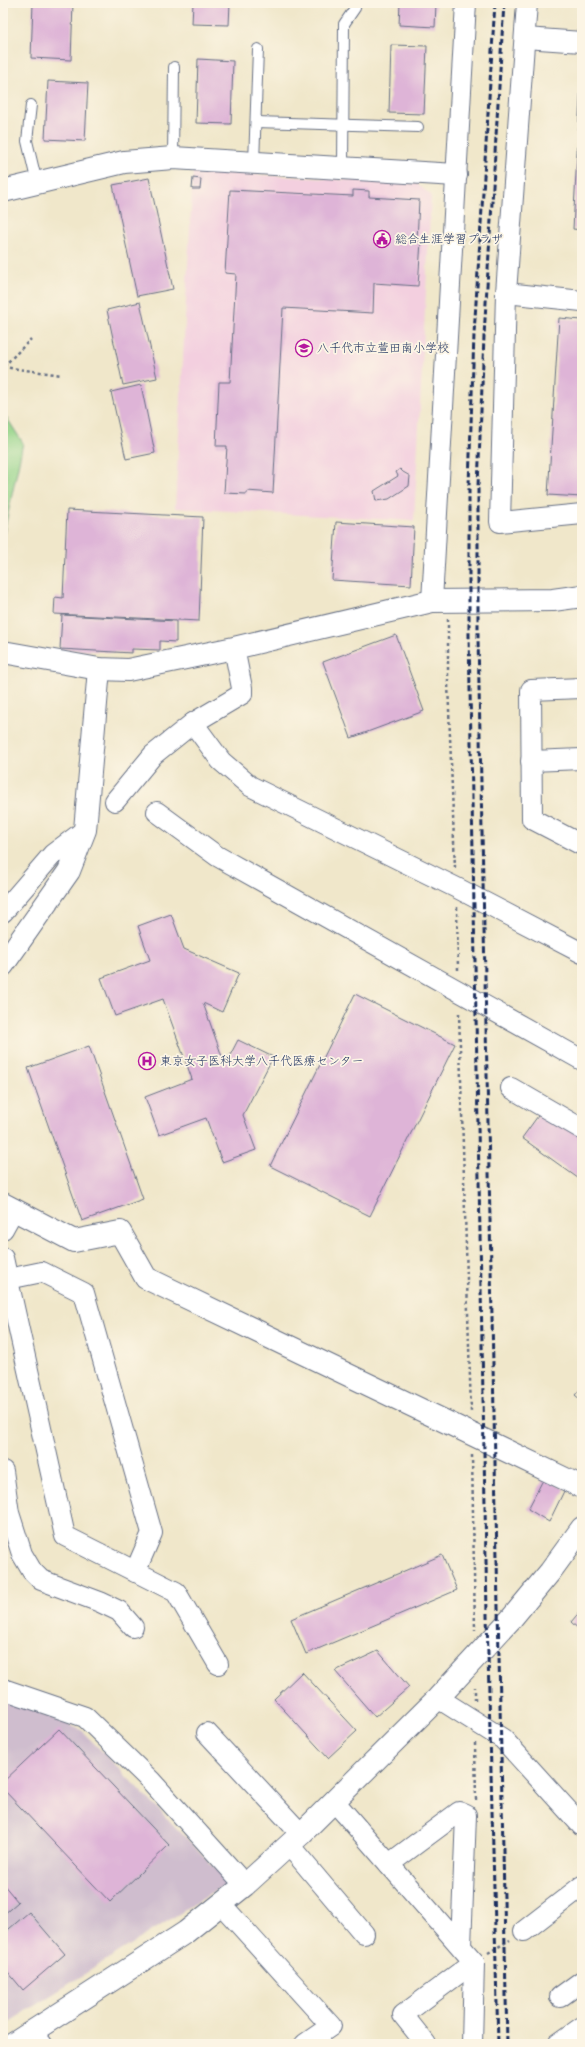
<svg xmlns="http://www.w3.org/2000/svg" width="585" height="2047" font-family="'Gochi Hand','Klee One',sans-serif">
<rect width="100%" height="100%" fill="#fcf5e5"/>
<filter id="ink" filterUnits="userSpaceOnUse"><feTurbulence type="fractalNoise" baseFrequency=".025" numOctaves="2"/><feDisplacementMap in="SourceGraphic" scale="8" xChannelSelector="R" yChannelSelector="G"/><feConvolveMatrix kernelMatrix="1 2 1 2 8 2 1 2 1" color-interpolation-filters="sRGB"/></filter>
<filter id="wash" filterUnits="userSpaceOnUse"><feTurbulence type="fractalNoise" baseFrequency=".012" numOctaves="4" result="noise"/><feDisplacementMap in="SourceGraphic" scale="16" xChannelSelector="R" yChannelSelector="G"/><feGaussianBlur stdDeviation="0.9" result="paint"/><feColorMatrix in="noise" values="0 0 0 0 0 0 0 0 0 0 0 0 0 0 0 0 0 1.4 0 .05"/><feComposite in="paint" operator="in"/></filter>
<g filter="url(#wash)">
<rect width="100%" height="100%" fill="#f0e7ca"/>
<!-- built -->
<polygon fill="#f3cfdf" points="193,171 417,184 431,195 414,521 175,508"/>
<!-- industrial -->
<polygon fill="#cfbdce" points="3,1697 81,1730 229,1882 3,2026"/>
<!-- green -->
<polygon fill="#95d489" stroke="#588274" points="3,412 23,443 3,537"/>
<g id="blocks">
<!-- building -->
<g fill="#deb4d7">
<polygon points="33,3 73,3 71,60 31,58"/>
<polygon points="193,3 230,3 229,25 192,24"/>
<polygon points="400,3 436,3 435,27 399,25"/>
<polygon points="391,45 427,46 424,114 389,113"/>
<polygon points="198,59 233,61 231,124 196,123"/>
<polygon points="581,79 582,79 582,230 573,229"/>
<polygon points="48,81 88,83 85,141 45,139"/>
<polygon points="149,178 173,289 137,296 113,185"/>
<polygon points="193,178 201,179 200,189 192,189"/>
<polygon points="230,190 353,196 353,190 369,191 369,197 419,200 417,241 421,241 418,286 374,283 373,313 283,308 273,493 247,491 247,494 224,493 227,446 216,446 219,382 230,382 236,274 225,273"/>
<polygon points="140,302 157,378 123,385 107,310"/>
<polygon points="559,318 582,320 582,497 548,495"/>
<polygon points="141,385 155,453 126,459 111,392"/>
<polygon points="400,469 403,472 410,476 409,486 389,499 376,501 374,491 398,476 396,472"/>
<polygon points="67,510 203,517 199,621 54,614 55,597 63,598"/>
<polygon points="336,522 414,527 411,585 332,580"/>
<polygon points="62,615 176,621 176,642 160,641 160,650 132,649 132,653 60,649"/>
<polygon points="396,635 424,711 351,738 323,662"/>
<polygon points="171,914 184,949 239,973 222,1012 203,1003 225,1065 238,1040 273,1057 243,1115 256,1150 222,1162 206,1118 159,1135 145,1097 192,1079 163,999 115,1016 101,978 150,960 138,926"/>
<polygon points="355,994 455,1044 370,1216 270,1166"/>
<polygon points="89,1046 143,1199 82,1221 28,1068"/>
<polygon points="543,1109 582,1136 582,1181 522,1138"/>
<polygon points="582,1387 582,1401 575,1395"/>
<polygon points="544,1478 565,1489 549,1522 528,1509"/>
<polygon points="442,1555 457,1590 306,1654 291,1619"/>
<polygon points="582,1609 582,1632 571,1622"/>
<polygon points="378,1651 409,1687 375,1717 335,1671"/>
<polygon points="302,1672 357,1731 328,1758 274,1699"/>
<polygon points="59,1729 169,1845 110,1902 3,1789 3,1782"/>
<polygon points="3,1884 18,1902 3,1915"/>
<polygon points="29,1912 65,1954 23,1990 3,1966 3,1934"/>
</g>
</g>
</g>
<g filter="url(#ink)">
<use href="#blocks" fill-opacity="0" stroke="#666f84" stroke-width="1"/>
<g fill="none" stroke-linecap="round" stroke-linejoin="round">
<!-- service casing -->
<g stroke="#666f84" stroke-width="12">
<g id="service">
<polyline points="31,105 27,141 37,183"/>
<polyline points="256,122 418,127"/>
<polyline points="173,158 174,67"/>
<polyline points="254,163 258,49"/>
<polyline points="343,168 344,24 355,8 356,3"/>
</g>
</g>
<!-- minor casing -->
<g stroke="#666f84" stroke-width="22">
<g id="minor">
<polyline points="527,3 506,293 500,522 582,514"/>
<polyline points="525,38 582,42"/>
<polyline points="506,293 582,301"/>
<polyline points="432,601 466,3"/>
<polyline points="582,688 531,690 532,819 582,845"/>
<polyline points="193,723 221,761 250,786 459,889 582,953"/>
<polyline points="531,761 582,759"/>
<polyline points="115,801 153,755 193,723 242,694 242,688 234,648"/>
<polyline points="157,812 217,856 582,1060"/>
<polyline points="3,912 53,854 85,830"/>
<polyline points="511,1088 582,1129"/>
<polyline points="3,1229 14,1209"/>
<polyline points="3,1258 65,1536 176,1592 218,1664"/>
<polyline points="8,1279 42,1272 84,1293 152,1533 135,1572"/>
<polyline points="3,1471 9,1513 22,1554 32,1571 41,1580 100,1602 119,1611 133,1627"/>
<polyline points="3,1689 85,1717 151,1781 245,1885"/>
<polyline points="438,1698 503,1739 582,1826"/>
<polyline points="207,1733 301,1834"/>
<polyline points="334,1801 474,1962 472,2044"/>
<polyline points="289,1845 364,1934"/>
<polyline points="389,1864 459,1812 466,1815 461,1946"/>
<polyline points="221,1904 331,2026 305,2044"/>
<polyline points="524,1931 582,1886"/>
<polyline points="560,1997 582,1981"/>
<polyline points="31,2033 42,2044"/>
<polyline points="426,2044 403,2015 474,1962"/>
<polyline points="558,2044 582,2027"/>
</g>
</g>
<!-- tertiary casing -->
<g stroke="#666f84" stroke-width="24">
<g id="tertiary">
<polyline points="3,191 124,162 173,158 456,175"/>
<polyline points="3,652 99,669 128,670 234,648 432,601 553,600 582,596"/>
<polyline points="3,965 69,871 85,830 99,669"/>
<polyline points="3,1204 74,1241 120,1232 146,1278 582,1487"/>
<polyline points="13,2044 186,1932 245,1885 301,1834 438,1698 511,1619 550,1572 582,1528"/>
</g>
</g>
<!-- path -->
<g stroke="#666f84" stroke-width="2.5" stroke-dasharray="3 3" stroke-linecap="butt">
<polyline points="4,366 31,339"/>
<polyline points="3,367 62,375"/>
<polyline points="448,619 448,683 455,868"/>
<polyline points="457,907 458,970"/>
<polyline points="459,1013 471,1412"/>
<polyline points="472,1455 475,1630"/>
<polyline points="475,1700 475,1687"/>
<polyline points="475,1743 476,1800"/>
<polyline points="488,1953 510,1940"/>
</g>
<!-- service -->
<use href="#service" stroke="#fff" stroke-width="10"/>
<!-- minor -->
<use href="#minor" stroke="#fff" stroke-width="20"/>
<!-- tertiary -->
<use href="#tertiary" stroke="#fff" stroke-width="22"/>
<!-- rail -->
<g stroke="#1b2f5e" stroke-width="3" stroke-dasharray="6 3" stroke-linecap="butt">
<polyline points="495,3 474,334 469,485 469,635 487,1615 498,2044"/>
<polyline points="504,3 484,336 478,486 478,638 507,2044"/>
</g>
</g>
</g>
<!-- icons -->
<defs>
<g id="civic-ring" transform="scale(0.9)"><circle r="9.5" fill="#fcf5e5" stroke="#b5179e" stroke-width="1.5"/><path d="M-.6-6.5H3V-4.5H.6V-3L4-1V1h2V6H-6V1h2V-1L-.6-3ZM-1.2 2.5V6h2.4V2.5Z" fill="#b5179e"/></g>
<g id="school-ring" transform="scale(0.9)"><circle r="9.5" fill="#fcf5e5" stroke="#b5179e" stroke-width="1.5"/><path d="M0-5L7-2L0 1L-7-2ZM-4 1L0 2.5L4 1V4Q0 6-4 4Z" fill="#b5179e"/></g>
<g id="hospital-ring" transform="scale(0.9)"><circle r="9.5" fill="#fcf5e5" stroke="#b5179e" stroke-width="1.5"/><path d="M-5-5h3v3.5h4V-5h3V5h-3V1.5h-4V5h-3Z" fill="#b5179e"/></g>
</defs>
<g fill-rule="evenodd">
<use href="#civic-ring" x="382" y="239"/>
<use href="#school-ring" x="304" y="348"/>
<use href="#hospital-ring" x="147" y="1061"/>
</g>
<g text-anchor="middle" stroke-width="3.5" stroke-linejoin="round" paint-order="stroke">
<!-- poi labels -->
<g font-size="12" fill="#1b2f5e" stroke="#fcf5e5" text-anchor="start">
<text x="395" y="243">総合生涯学習プラザ</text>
<text x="317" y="352">八千代市立萱田南小学校</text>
<text x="160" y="1065">東京女子医科大学八千代医療センター</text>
</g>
</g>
<!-- margin -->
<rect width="585" height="2047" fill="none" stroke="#fcf5e5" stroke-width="16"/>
</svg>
